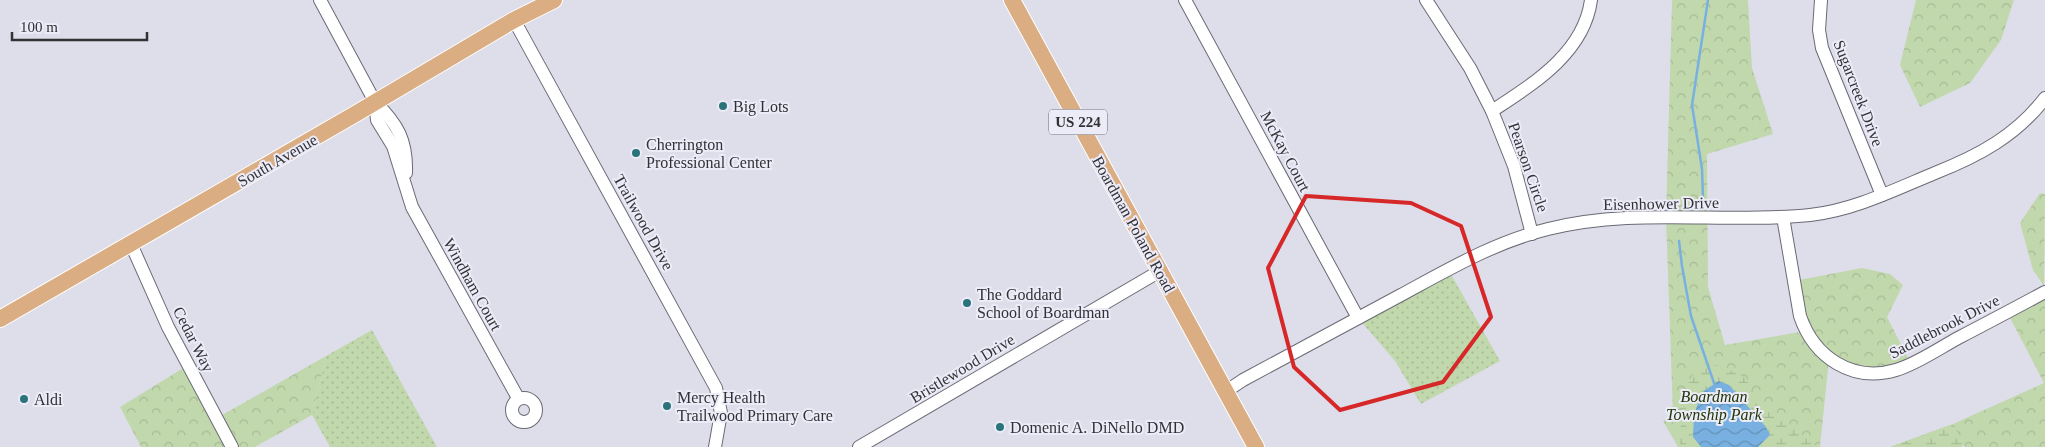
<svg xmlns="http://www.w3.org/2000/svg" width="2045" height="447" font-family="'Times New Roman',serif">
<defs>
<pattern id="grass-dots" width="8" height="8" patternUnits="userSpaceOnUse" patternTransform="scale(1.25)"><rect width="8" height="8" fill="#c1d8ad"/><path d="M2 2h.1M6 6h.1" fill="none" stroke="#a6ba95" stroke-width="1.8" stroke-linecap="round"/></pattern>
<pattern id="forest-crowns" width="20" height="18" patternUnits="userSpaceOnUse" patternTransform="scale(1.25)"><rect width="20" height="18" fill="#c1d8ad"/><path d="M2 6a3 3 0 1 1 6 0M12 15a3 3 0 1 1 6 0" fill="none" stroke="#a6ba95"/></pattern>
<pattern id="wetland-marsh" width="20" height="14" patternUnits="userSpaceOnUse" patternTransform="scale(1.25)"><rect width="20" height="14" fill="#c1d8ad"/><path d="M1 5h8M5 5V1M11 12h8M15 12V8" fill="none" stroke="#a6ba95"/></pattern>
<pattern id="water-waves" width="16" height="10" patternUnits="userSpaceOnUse" patternTransform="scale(1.25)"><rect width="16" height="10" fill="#78b1e1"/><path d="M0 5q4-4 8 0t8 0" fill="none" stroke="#6391b7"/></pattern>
</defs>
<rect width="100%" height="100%" fill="#dedeeb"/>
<!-- grass -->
<g fill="url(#grass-dots)">
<polygon points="1448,269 1500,361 1421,404 1395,361 1358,318"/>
<polygon points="372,330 437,447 330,447 312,415 326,356"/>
</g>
<!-- forest -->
<g fill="url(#forest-crowns)">
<polygon points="1672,0 1748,0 1752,68 1773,134 1707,154 1708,287 1725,345 1806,331 1829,359 1820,447 1678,447 1663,421 1673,415 1666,217"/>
<polygon points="1916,0 2014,0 2001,40 1970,83 1920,107 1900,65"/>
<polygon points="2040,193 2045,194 2044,286 2033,270 2020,223"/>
<polygon points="1862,268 1890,274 1903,285 1887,317 1908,358 1887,367 1866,369 1844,362 1828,353 1805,317 1799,280"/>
<polygon points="2045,292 2045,447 1965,447 1964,445 1960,447 1890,447 1953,424 2044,383 2007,312"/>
<polygon points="326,356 312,415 255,447 141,447 120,407 188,365 217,418"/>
</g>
<!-- wetland -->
<g fill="url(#wetland-marsh)">
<path d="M1701,363l20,3 24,12 16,27 57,42h-60l11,-12 -3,-8 -37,-42 -36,51 8,11h-19l-7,-13 9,-12c-4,-26 2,-39 17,-59z"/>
<polygon points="1953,424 1964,445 1961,447 1890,447"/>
</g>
<!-- water -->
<polygon fill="url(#water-waves)" points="1719,381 1729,385 1766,427 1770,435 1758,447 1701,447 1693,437 1694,415 1699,400 1705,390"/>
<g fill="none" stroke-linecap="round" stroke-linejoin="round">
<!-- stream -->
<g stroke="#78b1e1" stroke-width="2.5">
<polyline points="1703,198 1702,169 1692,105 1708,0"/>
<polyline points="1679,241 1682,266 1691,316 1715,386"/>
</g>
<!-- minor casing -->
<g stroke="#6a6a75" stroke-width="14">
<g id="minor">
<path d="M320,0l55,102c23,22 32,39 31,71"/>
<polyline points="1185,0 1358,318"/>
<path d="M1426,0l44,68 22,43c41,-27 92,-58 99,-111"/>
<polyline points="1821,0 1819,30 1822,48 1882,195"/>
<polyline points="514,20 716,388 721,413 715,447"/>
<polyline points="375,102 377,120 393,146 412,207 518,398"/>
<polyline points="1492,111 1514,166 1532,234"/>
<path d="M1783,217l17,99c14,41 52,67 96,54 21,-6 45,-23 64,-33 29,-15 57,-30 85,-45"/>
<polyline points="131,244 168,327 232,447"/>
<path d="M1225,392l18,-12c53,-28 105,-57 158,-85 48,-26 94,-53 147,-66 87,-22 175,-5 262,-14 44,-5 84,-25 125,-42 43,-17 81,-37 110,-75"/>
<circle cx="524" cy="410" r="12"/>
<polyline points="859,447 1160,271"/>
</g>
</g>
<!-- major casing -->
<g stroke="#fff" stroke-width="18">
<g id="major">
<polyline points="1012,0 1256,447"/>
<polyline points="0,319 357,113 514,20 554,0"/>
</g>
</g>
<!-- minor -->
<use href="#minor" stroke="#fff" stroke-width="12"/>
<!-- major -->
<use href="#major" stroke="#daad83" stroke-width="16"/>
</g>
<!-- marked area -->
<path fill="none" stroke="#d62828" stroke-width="4" stroke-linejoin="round" d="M1306,196l105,7 50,23 30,91 -48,65 -103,28 -46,-43 -26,-99z"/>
<!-- markers -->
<g fill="#2a737a" stroke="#ecebf8" stroke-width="2">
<circle cx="723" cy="106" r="5"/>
<circle cx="636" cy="153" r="5"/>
<circle cx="967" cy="303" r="5"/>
<circle cx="24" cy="399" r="5"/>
<circle cx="667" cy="406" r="5"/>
<circle cx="1000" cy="427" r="5"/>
</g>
<g text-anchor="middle" stroke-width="4" stroke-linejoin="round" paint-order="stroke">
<!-- shield labels -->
<rect fill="#ecebf8" stroke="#6a6a70" stroke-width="1" x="1049" y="109.5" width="58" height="25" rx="4"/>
<g font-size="15" font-weight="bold" fill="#323236">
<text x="1078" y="127">US 224</text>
</g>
<!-- street labels -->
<g font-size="16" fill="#323236" stroke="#ecebf8">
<text transform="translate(1859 93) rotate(69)" y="6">Sugarcreek Drive</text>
<text transform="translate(1286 151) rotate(62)" y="6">McKay Court</text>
<text transform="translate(277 160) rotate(-30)" y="6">South Avenue</text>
<text transform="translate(1529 167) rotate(71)" y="6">Pearson Circle</text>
<text transform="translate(1661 203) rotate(-1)" y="6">Eisenhower Drive</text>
<text transform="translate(644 222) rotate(61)" y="6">Trailwood Drive</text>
<text transform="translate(1134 224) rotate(61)" y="6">Boardman Poland Road</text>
<text transform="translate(473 284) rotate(61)" y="6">Windham Court</text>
<text transform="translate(1944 326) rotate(-27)" y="6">Saddlebrook Drive</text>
<text transform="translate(194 339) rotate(63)" y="6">Cedar Way</text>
<text transform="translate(962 368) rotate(-31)" y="6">Bristlewood Drive</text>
</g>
<!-- poi labels -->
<g font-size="16" fill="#323236" stroke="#ecebf8" text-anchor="start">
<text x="733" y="112">Big Lots</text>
<text x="646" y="150">Cherrington<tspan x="646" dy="18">Professional Center</tspan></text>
<text x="977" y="300">The Goddard<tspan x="977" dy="18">School of Boardman</tspan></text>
<text x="677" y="403">Mercy Health<tspan x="677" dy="18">Trailwood Primary Care</tspan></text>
<text x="34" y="405">Aldi</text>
<text x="1010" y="433">Domenic A. DiNello DMD</text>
</g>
<!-- park labels -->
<g font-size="16" font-style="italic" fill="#213507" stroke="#ecebf8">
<text x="1714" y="402">Boardman<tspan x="1714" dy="18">Township Park</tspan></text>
</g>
</g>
<!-- scale -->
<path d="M12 32v8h135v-8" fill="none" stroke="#323236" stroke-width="2.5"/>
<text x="20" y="32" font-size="15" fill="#323236" stroke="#ecebf8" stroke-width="4" paint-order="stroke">100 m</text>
</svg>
